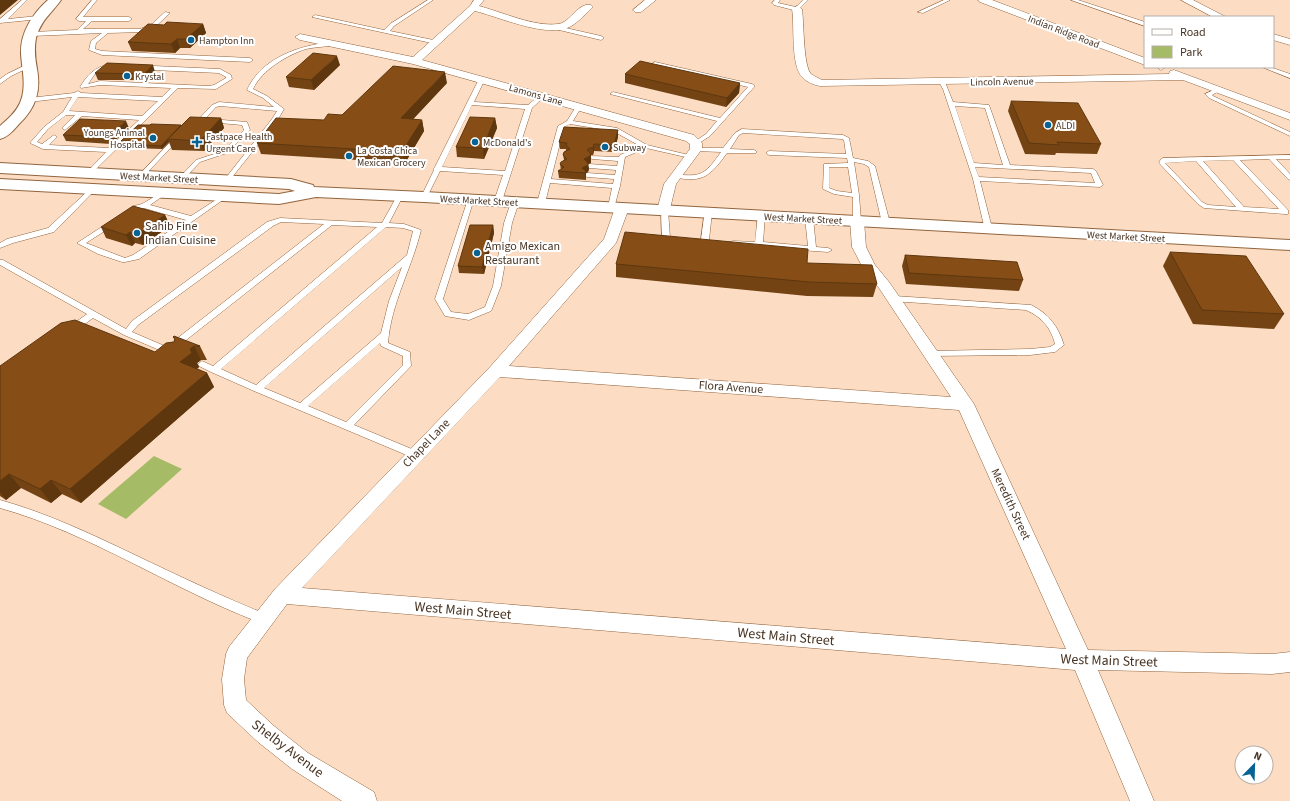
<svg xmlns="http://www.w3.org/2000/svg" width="1290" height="801" font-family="'Source Sans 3',sans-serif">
<rect width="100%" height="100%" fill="#fcddc4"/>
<!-- green -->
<polygon fill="#a6bb66" points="154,456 182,469 126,519 98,504"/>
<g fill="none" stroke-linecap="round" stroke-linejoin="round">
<!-- service casing -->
<g stroke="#92643d" stroke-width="1">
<g id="service">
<polygon points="22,0 27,0 8,19 38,16 40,17 40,19 0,23 0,19"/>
<polygon points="92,0 97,0 83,17 129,17 132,19 129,21 92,21 83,29 140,29 152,24 165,12 170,13 156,26 143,32 108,33 96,43 95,49 102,51 250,58 253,60 250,62 102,55 89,50 91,41 102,33 32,36 29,34 32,32 77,30 86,21 79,21 76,19"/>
<polygon points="428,0 433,0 394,26 390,31 438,41 438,43 436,44 312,17 315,15 384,30 390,24"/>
<polygon points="775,0 780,0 778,3 796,7 803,0 808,0 797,11 774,5 772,3"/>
<polygon points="944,0 950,0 923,13 918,12"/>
<polygon points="1071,0 1078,0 1145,22 1145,26"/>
<polygon points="557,26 601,36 604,38 601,40 555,29 555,27"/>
<path d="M332,42l3,2 -1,1c-9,2 -19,2 -28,4 -19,6 -44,21 -53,40l14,7 17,13 -7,12 -48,60h-4v-2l47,-60 5,-8 -57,-5 -4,1 -14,15h-4v-2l14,-15 7,-3 55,5 -11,-9 -16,-8c14,-32 53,-45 85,-48z"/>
<polygon points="655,62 752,84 755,86 710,136 696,145 693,143 694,142 706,134 717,121 610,94 613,92 720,118 748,87 653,65 653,63"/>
<polygon points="30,63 33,65 32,66 11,76 0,84 0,79 7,74"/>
<path d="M109,64l111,5 11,6 1,4 -16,10 -38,-1 -87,86 -2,1 -3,-2 1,-1 19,-20 -63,-3 -13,-6 14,-16 19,-15 9,-15 -43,5 -3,-2 3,-2 45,-5 4,-2 3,2 81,4 9,-9 -71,-3 -19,3 -1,-1c8,-13 14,-19 29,-23zM109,68l110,5 7,4v1l-12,7 -5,1 -109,-5 -12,3 7,-10zM78,97l80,4 -16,15 -73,-5zM66,115h9l-13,13 3,2 17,-14 57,4 -30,28 -60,-3 8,-8 -3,-2 -12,9 -5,-2 11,-13z"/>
<polygon points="1159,67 1166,67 1161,70 1159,69"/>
<polygon points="1262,67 1270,67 1290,74 1290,78"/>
<path d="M482,77l3,2 -11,23 54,3 12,-10 5,1 -13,12 -30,93 -4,2 -4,-2 9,-26 -63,-4 -13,26 -1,1h-4l-1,-1 13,-27 -1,-1 2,-2 44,-88zM472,105l53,4 -20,62 -63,-4z"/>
<path d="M940,81l5,1 8,20 36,3 21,60 83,4 3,2 7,14 -3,2 -120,-6 12,47 -1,2h-6l-12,-51 -30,-90 -4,-7zM955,106l30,2 18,57 -29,-2zM975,167l116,6 4,10 -116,-6z"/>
<polygon points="1216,89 1221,90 1212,95 1213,96 1290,132 1290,136 1209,98 1205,94"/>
<path d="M579,104l3,2 -9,15 44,7 30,17 46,11 -3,2 -44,-10 -21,9 -5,29 -6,22h-4l-2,-1 4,-19 -62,-5 -5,20 -4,2 -4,-2 21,-77 9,-5 10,-16zM570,124l43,7 27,15 -20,9 -1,2 -29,-1 -1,1 3,2 26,2 -1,5 -28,-2 -3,2 3,2 27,2 -1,5 -28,-2 -3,2 3,2 27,2 -1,5 -62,-5 13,-52z"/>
<polygon points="210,119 247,122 250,130 227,153 200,162 184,179 180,179 180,177 196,160 223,151 244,130 242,125 208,122 208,120"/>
<path d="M742,129l101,6 6,3 4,20 15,3 7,5 15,57 -4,2 -4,-2 -13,-56 -5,-3 -10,-2 5,33 2,26 -4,2 -4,-2v-24l-19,-3 -11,-5 1,-25 24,-1 -1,-5 -78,-3 -3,-2 3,-2 77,3 -2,-14 -2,-1 -99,-6 -4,2 -9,14 24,1 2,1v2h-29c-16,22 -24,31 -53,24v-2l2,-1c26,4 30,-1 45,-22l-25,-1 -2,-1v-2h29l12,-15zM829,167h19l4,26 -15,-2 -8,-3z"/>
<polygon points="176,136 181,137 143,177 139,177 139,175"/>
<path d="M1290,155v4h-14l14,15v6l-2,-1 -19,-20 -29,1 48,50v4h-3l-81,-6 -6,-4 -39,-41 2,-4 2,-1zM1233,160l46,49 -35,-2 -41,-46zM1196,161l40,46 -28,-2 -6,-3 -37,-39z"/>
<polygon points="93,187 95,188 95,190 54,232 13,243 0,248 0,243 7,239 48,228 91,188"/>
<polygon points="164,191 166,192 166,194 150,205 191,216 222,196 226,196 227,197 139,259 125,262 122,262 98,254 77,243 111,221 114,221 114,225 86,243 125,258 133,255 186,220 144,208 138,209 127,215 123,213 134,206 142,204"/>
<path d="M400,194l3,2 -14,27 15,1 17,6c-9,38 -30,73 -33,113l22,9 1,14 -57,59 65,27 2,3 -2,3 -3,1 -162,-68 -43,-19 -12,-6 -1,-2 4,-3 11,5 164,-139 -45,-2 -156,123h-6l-1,-2 1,-2 154,-120 -43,-2 -8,4 -135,99 -6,7 42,18 1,2 -4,3 -47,-20 -31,-17 -18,13h-6l-1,-2 1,-2 18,-13 -87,-49v-5h3l123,69 6,-8 135,-99 13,-4 102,5 15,-27zM386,227l17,1 10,3 -6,24 -151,130 -35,-16zM402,267l-13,34 -8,32 -81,70 -36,-15zM380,343l1,3 22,10v9l-57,57 -38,-16z"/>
<polygon points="471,197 474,199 443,299 451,312 468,314 485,307 493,286 504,223 511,202 515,200 519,202 512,223 501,286 492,309 491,311 469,320 445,316 435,299 468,199"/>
<polygon points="661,208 667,208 668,210 670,238 666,240 662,238"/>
<polygon points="705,210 711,210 712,212 709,240 705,242 701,240"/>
<polygon points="758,214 761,214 765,216 763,242 808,246 805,218 809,216 813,218 816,247 828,248 832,250 828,252 730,245 729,243 733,241 755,242"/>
<path d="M894,296l137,9c18,9 27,21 33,40l-9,7 -25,3 -102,1 -1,-2 4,-3 99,-2 20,-2 5,-3c-4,-16 -13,-27 -29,-34l-135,-9 -1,-2z"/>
<path d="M0,500c47,13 91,34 135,55 44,21 88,42 133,60l2,4 -2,4 -4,1c-90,-33 -171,-90 -264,-116z"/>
</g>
</g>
<!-- minor casing -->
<g stroke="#92643d" stroke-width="1">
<g id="minor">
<path d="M474,0h10l-5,6c23,6 55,21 79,18 12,-1 20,-22 33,-19l2,2 -2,2c-7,6 -15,16 -24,19 -23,9 -68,-11 -92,-17l-53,49 272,75 8,8v6l-26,35 -7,29h-10l-2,-3 7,-26 26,-35v-5l-4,-3 -273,-77 -113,-24 -5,-3 5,-3 113,23 57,-51z"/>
<polygon points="645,0 656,0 641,12 635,12 633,10"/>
<polygon points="978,0 992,0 1145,58 1145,65 980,2"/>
<polygon points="1181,0 1193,0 1226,17 1213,17"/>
<path d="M797,6l5,3c2,13 1,56 9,65 3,2 7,4 11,6l347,-6 1,-3 4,-1 116,43v7l-107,-40 -363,6c-6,-1 -13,-4 -17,-8 -13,-12 -8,-52 -11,-69z"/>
<polygon points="1273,34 1290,39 1290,45 1273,40"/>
<path d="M622,204l5,1 2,3 -13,35 -107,123 442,31 -72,-109 -17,-22 -10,-19 -2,-26 2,-3h10l2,3 2,26 9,18 14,17 85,122 114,246 184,4 18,-2v20l-18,2 -174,-4 56,131h-24l-55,-131 -788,-66 -40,54 -3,21 2,21 28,26 34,27 66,39 3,9h-35l-50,-32 -34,-27 -31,-29 -3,-8 -2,-26 4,-25 3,-7 46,-58 215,-222 114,-128 11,-31 2,-3zM500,377l459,33 107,239 -764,-61z"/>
</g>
</g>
<!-- primary casing -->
<g stroke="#92643d" stroke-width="2">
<polygon id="primary" points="0,163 291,179 313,185 314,187 424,192 1290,240 1290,250 424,202 316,197 279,204 0,189 0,179 279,194 295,191 289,189 0,173"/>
</g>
<!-- trunk casing -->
<g stroke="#92643d" stroke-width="2">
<path id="trunk" d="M48,0h13c-10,14 -20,20 -25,38 -2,11 -1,20 1,31 4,22 -1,39 -18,55 -5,6 -11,13 -19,15v-13c8,-7 16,-14 20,-23 7,-16 2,-33 1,-49 -1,-21 12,-41 27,-54z"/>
</g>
<!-- service -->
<use href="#service" fill="#fff" fill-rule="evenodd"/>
<!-- minor -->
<use href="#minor" fill="#fff" fill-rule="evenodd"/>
<!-- primary -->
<use href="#primary" fill="#fff" fill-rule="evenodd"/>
<!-- trunk -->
<use href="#trunk" fill="#fff" fill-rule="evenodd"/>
</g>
<!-- wall -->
<g fill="#734313">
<polygon points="203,24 206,33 190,48 180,48 175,53 132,51 128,42 164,25"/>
<polygon points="340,65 314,90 289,87 286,77"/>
<polygon points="155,72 146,80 98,80 95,73"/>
<polygon points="625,74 740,83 739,93 726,107 625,83"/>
<polygon points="447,83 413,119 422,120 424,131 405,163 261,154 257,143 324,120"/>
<polygon points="1011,101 1101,144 1097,154 1056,153 1055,155 1025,154 1008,111"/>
<polygon points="221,118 224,128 204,151 172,150 169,142 162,149 130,148 129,145 123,144 121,141 181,126"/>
<polygon points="495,118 497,128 484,159 457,157 456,147"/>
<polygon points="129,128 111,144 66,141 63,135"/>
<polygon points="618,130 618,137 614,152 594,151 593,155 591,155 591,163 588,164 589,169 588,172 586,173 586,180 559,178 558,171 561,170 560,164 564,160 563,155 566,150 566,149 560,149 559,142"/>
<polygon points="165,215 170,226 143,245 135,243 132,246 106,238 101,227"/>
<polygon points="493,225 494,233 484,274 459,273 458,266"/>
<polygon points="1170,252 1284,314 1274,329 1193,324 1163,266"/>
<polygon points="905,255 1023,280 1019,291 906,284 902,266"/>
<polygon points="807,263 877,284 873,297 807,296 616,277 616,264"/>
<polygon points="173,337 200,346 207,360 201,360 197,363 199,367 197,369 207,373 214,387 81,503 62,494 51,503 21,488 6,500 0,496 0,366 155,352 174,342 175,341"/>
</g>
<!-- shaded-wall -->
<g fill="#5e370f">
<polygon points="0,0 18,0 0,15"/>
<polygon points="203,24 206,33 190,48 186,39"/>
<polygon points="177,39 180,48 175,53 171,44"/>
<polygon points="337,56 340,65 314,90 311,80"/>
<polygon points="153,65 155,72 146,80 144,74"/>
<polygon points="445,72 447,83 403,130 401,118"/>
<polygon points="740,83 739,93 726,107 727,98"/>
<polygon points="221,118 224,128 204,151 200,141"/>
<polygon points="495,118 497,128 484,159 483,148"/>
<polygon points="422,120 424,131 405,163 402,152"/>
<polygon points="126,121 129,128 111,144 108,137"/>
<polygon points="181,125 182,129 168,139 169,142 162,149 161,146"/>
<polygon points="618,130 618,137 614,152 614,145"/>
<polygon points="594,144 594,151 593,155 593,148"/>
<polygon points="591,154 591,163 588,164 589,169 588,172 586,173 586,180 585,173 582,168 584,159"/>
<polygon points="165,215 170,226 143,245 137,235"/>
<polygon points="493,225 494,233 484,274 482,267"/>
<polygon points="130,232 135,243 132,246 126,235"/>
<polygon points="194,346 201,360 197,363 199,367 187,377 180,362 190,349"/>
<polygon points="207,373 214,387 81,503 70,489"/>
<polygon points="9,474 21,488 6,500 0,492 0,481"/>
<polygon points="51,480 62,494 51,503 40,489"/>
</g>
<!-- building -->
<g fill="#864e16" stroke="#5e370f">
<polygon points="167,22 203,24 186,39 177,39 171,44 128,42 148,24 164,25"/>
<polygon points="313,53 337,56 311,80 286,77"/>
<polygon points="640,61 740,83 727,98 625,74"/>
<polygon points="107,63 153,65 144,74 95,73"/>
<polygon points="393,66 445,72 401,118 422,120 402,152 257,143 276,118 324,120 328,114 342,115"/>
<polygon points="1011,101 1078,103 1101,144 1057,142 1059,145 1029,143"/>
<polygon points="190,117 221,118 200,141 168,139"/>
<polygon points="470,117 495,118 483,148 456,147"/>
<polygon points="80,119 126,121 108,137 63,135"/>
<polygon points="151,124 181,125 161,146 129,144 132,141 121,141 138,125 150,125"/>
<polygon points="564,127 618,130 614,145 594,144 593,148 589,148 587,150 591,154 590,156 584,159 588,163 588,165 582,168 586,171 585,173 558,171 564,167 560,164 561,162 567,159 563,155 564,152 570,149 566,145 567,143 559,142"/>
<polygon points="133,206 165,215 137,235 130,232 126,235 101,227"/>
<polygon points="470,225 493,225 482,267 458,266"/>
<polygon points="625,232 808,249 807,263 872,265 877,284 809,282 616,264"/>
<polygon points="1170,252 1246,256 1284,314 1202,310"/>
<polygon points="905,255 1017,262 1023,280 909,273"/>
<polygon points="75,320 155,352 166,343 174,342 175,339 173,337 174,336 200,346 194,346 190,349 192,353 180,362 207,373 70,489 51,480 40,489 9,474 0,481 0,366 61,323"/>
</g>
<!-- markers -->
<g fill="#066393" stroke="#fff" stroke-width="1.5">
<circle cx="191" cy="40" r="4"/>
<circle cx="127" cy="76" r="4"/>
<circle cx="1048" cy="125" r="4"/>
<circle cx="153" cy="138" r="4"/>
<path d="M195 136h4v4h4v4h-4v4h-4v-4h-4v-4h4z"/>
<circle cx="475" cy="142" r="4"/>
<circle cx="605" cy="147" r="4"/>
<circle cx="349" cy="156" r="4"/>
<circle cx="137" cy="233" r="4"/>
<circle cx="477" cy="253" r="4"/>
</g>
<g text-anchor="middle" stroke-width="4" stroke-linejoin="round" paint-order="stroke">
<!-- far-street labels -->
<g font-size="10" fill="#483423" stroke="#fff">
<text transform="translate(1064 31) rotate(21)" y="4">Indian Ridge Road</text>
<text transform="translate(1002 81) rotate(-1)" y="4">Lincoln Avenue</text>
<text transform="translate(536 94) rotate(16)" y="4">Lamons Lane</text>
<text transform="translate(159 177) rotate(3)" y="4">West Market Street</text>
<text transform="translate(479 200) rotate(3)" y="4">West Market Street</text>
<text transform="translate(803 218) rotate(3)" y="4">West Market Street</text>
<text transform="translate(1126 236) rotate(3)" y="4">West Market Street</text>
</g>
<!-- far-poi labels -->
<g font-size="10" fill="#483423" stroke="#fff" text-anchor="start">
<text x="199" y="44">Hampton Inn</text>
<text x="135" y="80">Krystal</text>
<text x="1056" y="129">ALDI</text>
<text x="145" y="136" text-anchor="end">Youngs Animal<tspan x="145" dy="12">Hospital</tspan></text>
<text x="206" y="140">Fastpace Health<tspan x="206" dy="12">Urgent Care</tspan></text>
<text x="483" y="146">McDonald's</text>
<text x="613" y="151">Subway</text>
<text x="357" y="154">La Costa Chica<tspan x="357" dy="12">Mexican Grocery</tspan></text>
</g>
<!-- poi labels -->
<g font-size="12" fill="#483423" stroke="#fff" text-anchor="start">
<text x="145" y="230">Sahib Fine<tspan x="145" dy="14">Indian Cuisine</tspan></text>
<text x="485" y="250">Amigo Mexican<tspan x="485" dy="14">Restaurant</tspan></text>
</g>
<!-- street labels -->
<g font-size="12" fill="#483423" stroke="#fff">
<text transform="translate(731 387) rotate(4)" y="4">Flora Avenue</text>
<text transform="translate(426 443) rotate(-46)" y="4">Chapel Lane</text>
<text transform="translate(1011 504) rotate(65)" y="4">Meredith Street</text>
</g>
<!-- near-street labels -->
<g font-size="14" fill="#483423" stroke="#fff">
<text transform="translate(463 610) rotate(5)" y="5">West Main Street</text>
<text transform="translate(786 636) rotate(5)" y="5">West Main Street</text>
<text transform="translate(1109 660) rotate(2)" y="5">West Main Street</text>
<text transform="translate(288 748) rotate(37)" y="5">Shelby Avenue</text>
</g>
</g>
<!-- legend -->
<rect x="1144" y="16" width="130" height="52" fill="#ffffff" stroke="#b6aea7"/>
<rect x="1152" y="29" width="20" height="6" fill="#ffffff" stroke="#b6aea7"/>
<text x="1180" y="36" font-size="12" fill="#483423">Road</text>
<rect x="1152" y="46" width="20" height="12" fill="#a6bb66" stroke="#b6aea7"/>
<text x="1180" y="56" font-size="12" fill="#483423">Park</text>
<!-- north arrow -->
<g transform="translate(1254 765) rotate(23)"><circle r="19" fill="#ffffff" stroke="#b6aea7"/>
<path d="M0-3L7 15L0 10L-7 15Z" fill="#066393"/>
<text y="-6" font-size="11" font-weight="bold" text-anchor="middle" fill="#483423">N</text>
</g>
</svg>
